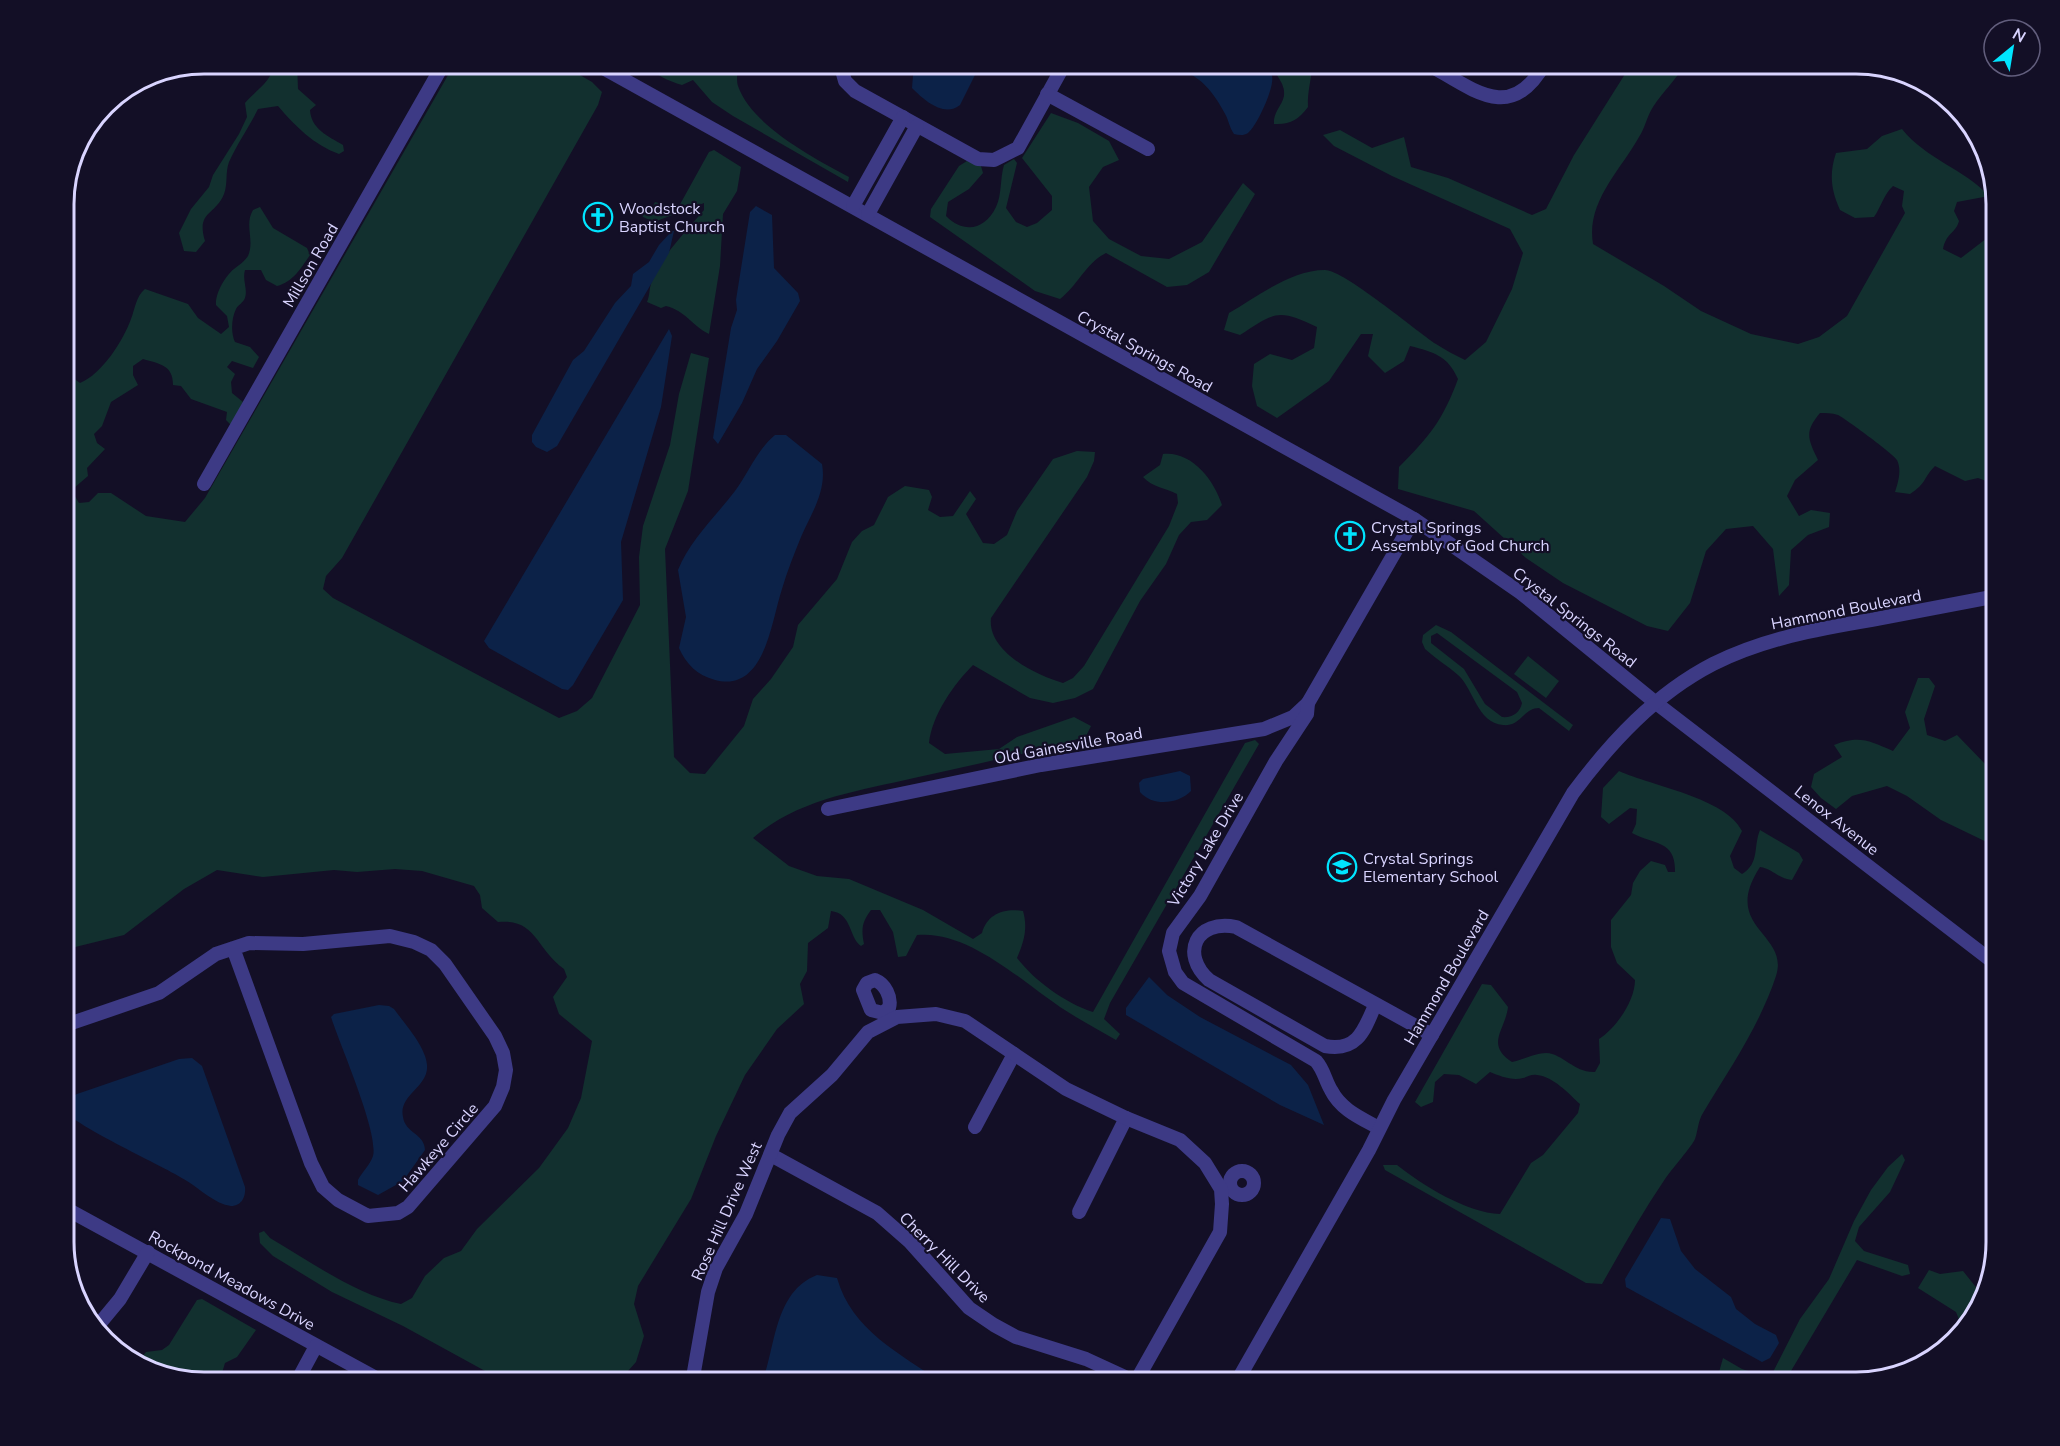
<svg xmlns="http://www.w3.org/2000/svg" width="2060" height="1446" font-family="'Nunito Sans',sans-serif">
<rect width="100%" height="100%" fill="#130f26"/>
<!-- green -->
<g fill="#12302f" fill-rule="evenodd">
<path d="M273,63h24l1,26 18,16 -6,5c1,19 18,26 33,35l1,6 -5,3c-25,-9 -44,-28 -61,-48l-20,3c-9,18 -21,35 -29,53 -4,11 -1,22 -5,32 -9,22 -28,17 -19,47l-9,11 -12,-1 -5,-18 12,-24 18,-22 4,-12 26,-41 8,-17 -2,-14c10,-12 30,-24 28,-40z"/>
<path d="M455,63h104l33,19 10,10 -4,13 -256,453 -16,18 -3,13 10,9 226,120 18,-7 15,-13 48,-93 -1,-48 4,-31 27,-81 9,-51 12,-41 18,5 -21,133 -23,58 9,208 16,16 15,1 39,-48 9,-27 18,-20 22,-32 5,-22 39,-46 15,-37 10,-11 12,-6 14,-28 17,-11 24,4 3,7 -4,13 12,7 13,-1 17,-25 6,8 -10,15 17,29 11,1 13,-9 10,-24 36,-52 24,-8 18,1 -1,9 -7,16 -96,141c-4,33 44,57 72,65l10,-5 11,-12 85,-140 9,-23 -1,-9c-13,-7 -24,-6 -34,-17l17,-12 3,-11c29,-3 51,26 59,51l-15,15 -16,2 -12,13 -13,29 -26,37 -47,88 -18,9 -22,5 -23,-5 -57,-33c-19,19 -41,50 -44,78l16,11 54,-5 18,-12 57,-20 17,9 -5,10 -32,11c-47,10 -93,21 -140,31 -56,13 -116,21 -161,60l36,28 28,10 32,3 74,31 50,29 9,-6c5,-19 22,-25 41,-22 5,17 1,31 -6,47 18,23 48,45 76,54l152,-269 10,-3 4,4 -149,259 -6,16 16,15 -4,6c-19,-11 -38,-21 -56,-33 -40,-27 -92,-77 -143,-72l-11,21 -8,1 -5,-25 -13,-22h-9c-9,12 -10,19 -7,34l-3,2c-12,-8 -9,-33 -30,-35l-3,17 -20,15 -1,28 -7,13 4,20 -27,25 -32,46 -29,61 -25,63 -53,87 -4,18 10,32 -8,26 -8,9 2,12h-123l-104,-57 -71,-34 -59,-36 -13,-13 -1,-10 5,-2 6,7c39,23 87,57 131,66l11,-6 13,-22 19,-18 17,-7 16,-22 62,-61 29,-40 13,-30 11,-57 -33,-27 -6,-17 14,-20 -3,-8c-28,-20 -28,-51 -66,-47l-16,-14 -2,-13 -6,-9 -52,-15 -27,-2 -38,3 -23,-2 -71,7 -46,-7 -33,19 -60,46 -61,15v-529l4,-21 -4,-26 2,-2 15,11c22,-9 43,-42 51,-64 4,-10 5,-23 14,-30l43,15 10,14 23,16 8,-7 -2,-11 -11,-11c-1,-11 9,-29 18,-36 5,-4 11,-8 14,-13 7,-16 -4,-31 5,-46l7,-3 13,21 34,20 3,7c-9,13 -17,27 -33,31l-11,-6 -5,-10h-16c-3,10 3,19 0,28 -2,5 -7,7 -9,11 -5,10 -5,25 -1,33l15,5 9,10 -6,11 -21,-7 -5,6 8,7 -4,8 1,11 11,9 -11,24 -6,-6 1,-8 -36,-13 -10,-13 -8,-1c0,-20 -13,-21 -30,-26l-10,7v9l5,10 -27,17 -9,24 -8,8 3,9 8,6 -18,19 1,8 -14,12 -1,5 6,10 10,-1 9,-9h13l35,23 39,6 20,-24z"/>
<path d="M647,63l20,6v-6h70c1,7 -1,17 1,23 14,40 76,72 111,91l-1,5 -115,-66 -21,-14 -19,-22 -11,5c-13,-4 -29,-10 -35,-22z"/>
<path d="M1273,63h39c0,16 -5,28 -4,44 -10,13 -18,18 -34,17 -1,-12 8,-18 10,-28 2,-14 -11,-21 -11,-33z"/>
<path d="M1632,63h53c-9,18 -22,28 -32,44 -6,9 -8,21 -14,30 -19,34 -53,65 -46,107l71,42 37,25 50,23 47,10 21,-7 28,-21 58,-103 -3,-7 2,-15 -11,-5c-9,8 -12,21 -19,31l-19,1 -15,-8c-9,-20 -11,-36 -4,-57l31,-4 15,-13 20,-7c24,30 62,40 87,67l-32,6 -3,9 5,10c-3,12 -13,12 -16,28l18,9 30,-23 6,7v243l-19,-7 -13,3 -30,-15c-12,12 -8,17 -25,28l-15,-2c3,-9 7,-22 2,-32 -2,-5 -54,-43 -59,-45 -6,-2 -13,-2 -18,-2 -16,19 -12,26 -2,47l-23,20 -8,16 12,20 12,-6 19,3 -1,14 -21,8 -17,15 -2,35 -10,11 -6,-47 -20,-23 -27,3 -20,22 -16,52 -22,28 -21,-5 -84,-43 -37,-25 -52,-47 -76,-22 1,-22c30,-30 44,-47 59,-88 -10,-23 -24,-27 -48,-33l-6,15 -19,12 -17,-17 5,-22h-12l-32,47 -52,37 -20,-12 -5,-20 2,-22 16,-10 22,6 22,-12 3,-21c-39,-19 -42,-15 -77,8l-16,-5 5,-17c28,-16 62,-43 96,-43 19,0 91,61 111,74 9,6 19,11 29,16l21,-18 26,-53 11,-36 -13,-24 -118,-53 -58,-30 -11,-11 17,-5 32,18 32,-11 7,30 37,11 84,37 14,-6 28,-54z"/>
<path d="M1051,113l27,10 31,18 10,19 -16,7 -14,20 4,34 16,18 32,17 28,3 33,-17 41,-59 12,11 -46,78 -22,13 -20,2 -61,-34c-20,10 -28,32 -46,46l-25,-8 -105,-74 1,-8 28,-43 8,-5 14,5 2,7 -14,16 -21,13 -2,14c18,18 39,14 50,-9 6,-12 4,-29 8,-42l10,-6 3,4 -11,45 10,14 11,5 10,-4 15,-13v-14l-30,-38z"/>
<path d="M714,150l27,17 -4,24 -14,23 -3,52 -11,68c-18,-9 -23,-23 -43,-28l-5,2 -14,-6c3,-7 2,-12 4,-18 5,-22 38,-56 53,-74v-7l-50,19 -11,-5 -3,-7 12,-2 3,-6 23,6 31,-56z"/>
<path d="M1436,625l15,7 122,93 -4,6 -30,-23c-16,0 -18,19 -36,17 -26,-2 -29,-36 -45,-50 -10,-9 -22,-16 -33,-26l-3,-7 1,-7zM1437,633l80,59 5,11c-2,10 -10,15 -20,14l-17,-13 -21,-35 -33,-26v-7z"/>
<polygon points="1528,656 1559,681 1546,698 1514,674"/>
<path d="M1918,678h11l6,8 -11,33 3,16 18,6 12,-6 31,32 9,-3v83l-56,-27 -34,-24 -20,-10 -35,10 -16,13 -15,-11 -10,-11 3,-13 28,-17 -8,-12c26,-10 35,-4 59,6l17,-23 -5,-16z"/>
<path d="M1619,771c33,15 107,27 123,60l-12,25 4,12 8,6c18,-11 11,-27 18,-44l39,23 4,7 -11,20c-13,-1 -19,-11 -32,-13 -40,61 30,66 16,109 -17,51 -46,92 -73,137 -5,8 -5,17 -8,26 -2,6 -24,31 -30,40 -23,34 -43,70 -63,105l-16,-1 -201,-113 -2,-5h14c25,20 70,48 103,49l31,-51 12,-8 35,-42 2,-9c-12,-11 -26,-27 -43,-29 -6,-1 -9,2 -14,3 -11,3 -23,-2 -33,-6l-14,12 -17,-9 -15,-1 -9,8 -2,20 -12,5 -6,-5 67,-118 9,1 17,22c-3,24 -23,37 4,55 10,-2 24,-9 34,-9 18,1 28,20 49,19l5,-9 -1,-24c17,-11 36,-38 36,-59l-18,-17 -6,-16v-27l20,-25 2,-12 7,-12 11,-10 14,4 3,7h7c1,-32 -21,-27 -43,-39l4,-9 1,-15 -7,-1 -21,16 -8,-7 2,-29z"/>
<polygon points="1902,1154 1905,1160 1890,1192 1859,1227 1855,1241 1864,1251 1908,1265 1910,1274 1902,1276 1857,1260 1788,1376 1800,1383 1716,1383 1723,1358 1742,1369 1770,1378 1800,1319 1829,1279 1854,1221 1871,1190 1888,1167"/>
<polygon points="1929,1270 1940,1274 1963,1271 1979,1291 1984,1286 1973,1321 1948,1343 1960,1322 1956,1312 1918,1288"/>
<polygon points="202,1299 256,1330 237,1357 225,1363 219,1383 203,1383 137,1363 146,1352 162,1350 169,1345 197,1300"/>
</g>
<!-- water -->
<g fill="#0c2248">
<path d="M914,63h67l-21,42c-16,13 -36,-5 -48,-17z"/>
<path d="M1159,63h106c3,4 6,8 7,13 3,11 -15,50 -24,57 -5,3 -9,2 -14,1 -5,-7 -5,-14 -10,-22 -16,-30 -32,-42 -65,-49z"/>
<polygon points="756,206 772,215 774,268 798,293 800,301 777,341 757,369 742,403 718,444 713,438 731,328 737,310 736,300 750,212"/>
<polygon points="672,231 674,231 669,253 557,446 547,452 536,447 532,442 532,435 573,360 584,351 615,303 631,286 633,274 649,262 659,245"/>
<polygon points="669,329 672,336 661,407 621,542 623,600 573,685 568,690 562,689 489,648 484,641"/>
<path d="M775,435h11l36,29c5,27 -11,50 -21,73 -7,17 -14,35 -19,52 -11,33 -17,104 -67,91 -18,-5 -29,-16 -36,-32l7,-31 -8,-47c12,-30 38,-54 57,-79 14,-19 22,-41 40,-56z"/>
<path d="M1180,771l10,5 1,15c-13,13 -38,16 -51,1l-1,-9 4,-4z"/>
<polygon points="1149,977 1167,995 1200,1017 1291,1065 1308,1085 1324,1125 1280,1105 1126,1015 1126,1008"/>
<path d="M379,1005l10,1 5,3c10,14 32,38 33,56 2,22 -29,30 -24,52 2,16 22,17 22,33l-22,31 -25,14 -20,-10v-5c4,-8 12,-15 15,-24 6,-23 -33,-111 -42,-139l3,-3z"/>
<path d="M192,1058l10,8 43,121c1,9 -3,19 -14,19 -16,-2 -31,-17 -44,-25 -23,-15 -111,-54 -123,-71l3,-11 10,-5 102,-35z"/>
<polygon points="1661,1218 1670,1219 1681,1251 1695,1269 1731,1297 1736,1309 1755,1324 1776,1335 1779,1343 1770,1358 1762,1362 1626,1287 1625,1279"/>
<path d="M817,1275l20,3c15,53 63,75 105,105h-180c14,-37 12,-91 55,-108z"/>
</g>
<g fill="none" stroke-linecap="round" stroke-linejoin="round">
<!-- minor -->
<g stroke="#3d3a85" stroke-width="14">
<polyline points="594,63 1414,519 1521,593 1656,703 1997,965"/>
<polyline points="840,63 845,81 855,91 978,159 994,160 1018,148 1065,63"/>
<path d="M1426,63c47,26 85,62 119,0"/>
<polyline points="1047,94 1148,149"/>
<polyline points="853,206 903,117"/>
<polyline points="868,214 917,126"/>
<polyline points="204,484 444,63"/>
<polyline points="828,809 1041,765 1264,729 1293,717 1308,703"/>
<path d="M875,980c10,4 17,17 14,28l-6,5 -12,-3 -8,-20 4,-7z"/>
<path d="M1375,1005c-11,26 -18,47 -50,41l-116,-66c-29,-26 -13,-61 27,-53l196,108"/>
<polyline points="63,1026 159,993 216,954 249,943 303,944 390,936 414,942 431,950 445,964 495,1036 503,1053 506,1070 503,1087 495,1106 408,1207 398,1213 368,1216 338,1200 323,1187 311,1163 233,948"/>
<polyline points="975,1127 1014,1054"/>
<path d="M1379,1128c-18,-10 -38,-18 -48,-38 -6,-10 -7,-20 -15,-29l-133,-78 -8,-11 -6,-21 4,-18 27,-37 76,-135 31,-47 1,-11 106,-184"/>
<polyline points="771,1155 877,1213 910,1242 969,1308 994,1325 1016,1337 1086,1359 1136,1382"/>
<circle cx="1242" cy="1183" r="12"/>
<polyline points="63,1207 385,1383"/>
<polyline points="1079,1212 1126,1118"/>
<polyline points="96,1328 120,1299 148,1252"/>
<polyline points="296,1383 316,1346"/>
<polyline points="692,1383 708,1292 716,1268 746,1214 778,1135 790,1113 832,1075 868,1032 897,1017 936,1014 965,1021 1066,1089 1126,1118 1180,1140 1205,1163 1221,1189 1222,1204 1220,1232 1135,1383"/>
<path d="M1236,1383l133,-233 25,-50 179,-307c38,-51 82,-99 140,-129 50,-25 104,-35 158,-44 42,-8 84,-16 126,-24"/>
</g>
</g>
<!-- icons -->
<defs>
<g id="church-ring" transform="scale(1.5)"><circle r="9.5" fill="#130f26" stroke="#00e5ff" stroke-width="1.5"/><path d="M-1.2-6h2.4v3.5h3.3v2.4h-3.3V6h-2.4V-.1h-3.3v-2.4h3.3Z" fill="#00e5ff"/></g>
<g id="school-ring" transform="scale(1.5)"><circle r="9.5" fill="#130f26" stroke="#00e5ff" stroke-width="1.5"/><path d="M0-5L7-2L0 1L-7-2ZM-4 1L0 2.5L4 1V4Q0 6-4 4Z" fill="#00e5ff"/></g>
</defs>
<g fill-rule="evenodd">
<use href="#church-ring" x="598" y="217"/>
<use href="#church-ring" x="1350" y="536"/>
<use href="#school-ring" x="1342" y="867"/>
</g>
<g text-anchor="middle" stroke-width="4.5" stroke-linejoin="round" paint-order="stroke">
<!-- poi labels -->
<g font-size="16" fill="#d9d4ff" stroke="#130f26" text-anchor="start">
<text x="619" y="214">Woodstock<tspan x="619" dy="18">Baptist Church</tspan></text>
<text x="1371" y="533">Crystal Springs<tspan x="1371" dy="18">Assembly of God Church</tspan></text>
<text x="1363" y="864">Crystal Springs<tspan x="1363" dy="18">Elementary School</tspan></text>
</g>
<!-- street labels -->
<g font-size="16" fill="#d9d4ff" stroke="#130f26">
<text transform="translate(310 265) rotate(-60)" y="6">Millson Road</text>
<text transform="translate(1145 351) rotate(29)" y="6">Crystal Springs Road</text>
<text transform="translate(1846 609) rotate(-11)" y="6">Hammond Boulevard</text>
<text transform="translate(1575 617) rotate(38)" y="6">Crystal Springs Road</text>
<text transform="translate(1068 745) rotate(-10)" y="6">Old Gainesville Road</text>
<text transform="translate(1837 820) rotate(38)" y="6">Lenox Avenue</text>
<text transform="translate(1205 849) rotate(-59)" y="6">Victory Lake Drive</text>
<text transform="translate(1446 977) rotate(-60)" y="6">Hammond Boulevard</text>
<text transform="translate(438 1147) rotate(-49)" y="6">Hawkeye Circle</text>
<text transform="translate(726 1211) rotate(-66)" y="6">Rose Hill Drive West</text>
<text transform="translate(945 1257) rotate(45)" y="6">Cherry Hill Drive</text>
<text transform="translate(232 1280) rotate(29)" y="6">Rockpond Meadows Drive</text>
</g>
</g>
<!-- crop -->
<path d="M0 0H2060V1446H0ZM204 74H1856A130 130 0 0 1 1986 204V1242A130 130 0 0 1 1856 1372H204A130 130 0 0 1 74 1242V204A130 130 0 0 1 204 74Z" fill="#130f26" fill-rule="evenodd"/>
<path fill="none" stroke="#d9d4ff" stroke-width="3" d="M204 74H1856A130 130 0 0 1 1986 204V1242A130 130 0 0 1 1856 1372H204A130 130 0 0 1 74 1242V204A130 130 0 0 1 204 74Z"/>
<!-- north arrow -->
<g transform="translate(2012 48) rotate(30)"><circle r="28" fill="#130f26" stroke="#625e7d" stroke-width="1.5"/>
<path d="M0-4.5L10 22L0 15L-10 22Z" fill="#00e5ff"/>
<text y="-9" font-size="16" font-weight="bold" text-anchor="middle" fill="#d9d4ff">N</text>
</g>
</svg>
